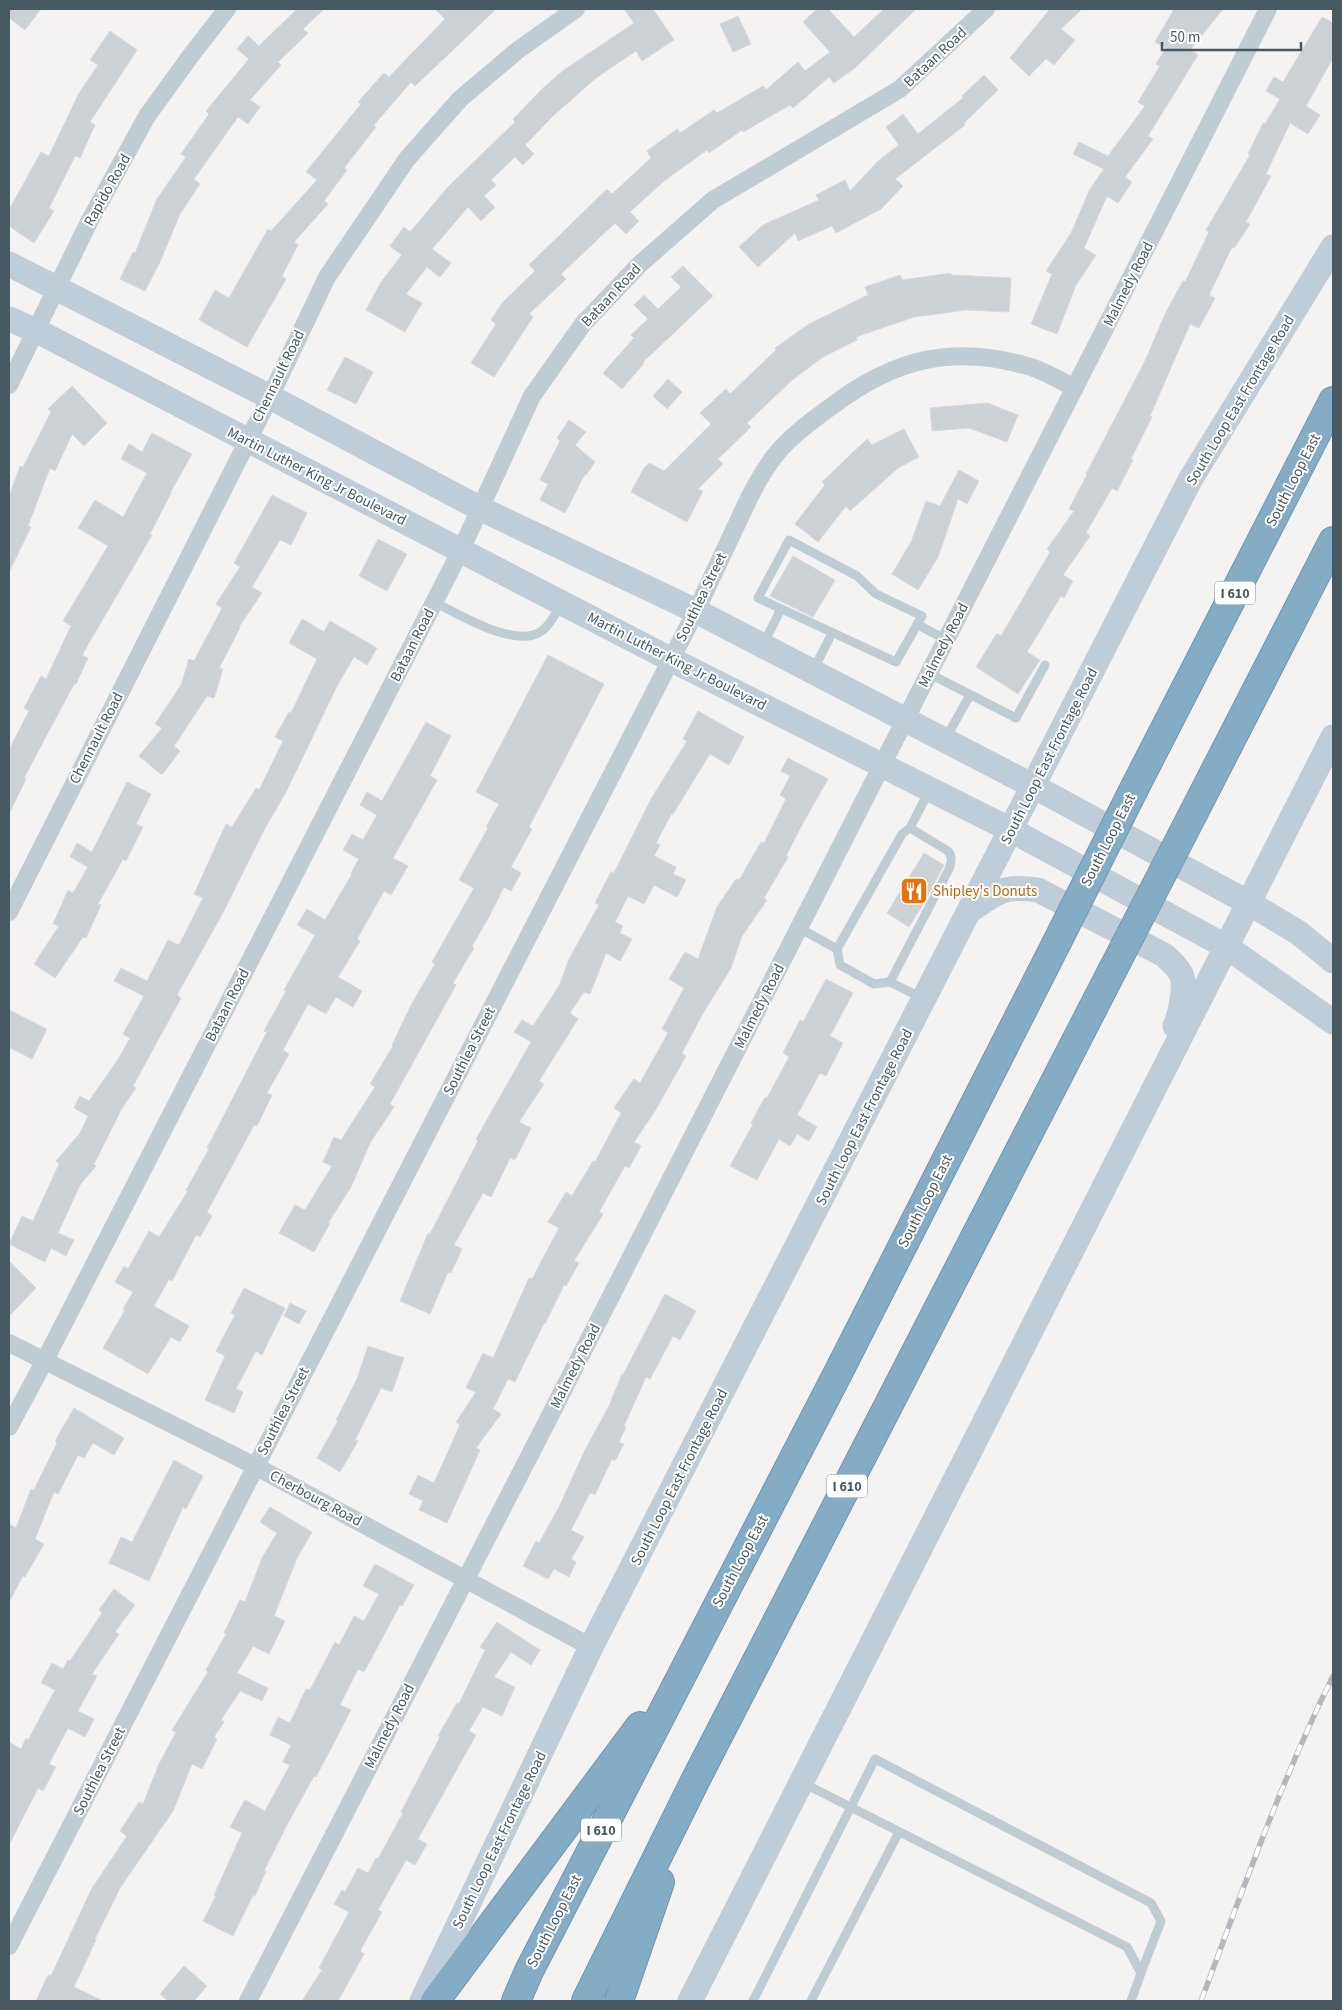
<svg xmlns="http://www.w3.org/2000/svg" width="1342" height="2010" font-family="'Source Sans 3',sans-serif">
<rect width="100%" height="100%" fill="#f5f2f2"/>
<!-- building -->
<g fill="#cbd1d5" stroke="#d6d9de">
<polygon points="9,9 41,9 25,30 9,18"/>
<polygon points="297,9 324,9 303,29 308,33 278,62 281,65 250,100 260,107 248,124 238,117 194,179 200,184 180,214 160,262 145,291 120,279 133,252 135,253 157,199 186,157 181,154 209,114 206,111 249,59 237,49 248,36 259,46"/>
<polygon points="435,9 496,9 415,86 411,82 374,125 376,127 344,168 347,170 324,201 328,204 294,242 298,245 282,276 286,279 247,347 199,320 215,290 229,298 268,229 271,231 317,180 306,172 361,104 358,102 384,73 389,77 445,19"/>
<polygon points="624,9 653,9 674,40 642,61 636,51 596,78 554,115 525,145 534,154 523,165 515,157 491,180 496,185 484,196 495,207 481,221 468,207 432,249 451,263 440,277 427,267 406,294 422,303 405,332 366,310 381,282 402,255 390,246 404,227 410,232 448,187 515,122 513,119 543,88 564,70 634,23"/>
<polygon points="817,9 828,9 854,37 884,9 916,9 855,68 834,83 829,77 793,108 790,105 743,132 742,130 709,153 707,150 664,181 630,212 639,221 626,234 615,223 561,274 566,279 529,314 533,317 494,377 471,363 496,324 491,320 502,303 535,271 529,265 607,189 612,194 651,158 647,151 677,129 680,133 714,110 717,113 763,86 766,90 798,62 805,71 830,52 803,22"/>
<polygon points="1050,9 1082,9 1061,29 1075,40 1054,65 1046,59 1029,76 1010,58"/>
<polygon points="1174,9 1223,9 1190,50 1198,55 1148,136 1153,139 1125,177 1132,182 1118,203 1107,196 1084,248 1096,255 1076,285 1057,334 1031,324 1052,274 1046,271 1071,233 1090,189 1104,169 1073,154 1079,142 1108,156 1145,106 1138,102 1160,66 1156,64 1166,48 1155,42"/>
<polygon points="738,16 751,44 733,52 720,24"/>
<polygon points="1322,17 1333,23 1333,58 1306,106 1320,115 1308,134 1290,123 1266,174 1271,176 1246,222 1250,224 1234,248 1232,247 1209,295 1215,298 1199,328 1190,324 1150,416 1152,417 1131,459 1133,460 1117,491 1112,488 1086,533 1090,536 1063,575 1073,581 1064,598 1061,596 1027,652 1040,660 1018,694 976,667 997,633 1001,636 1050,552 1047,549 1074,511 1069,509 1087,475 1086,474 1145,361 1166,312 1183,281 1185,282 1209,232 1206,230 1250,155 1248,154 1263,123 1265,124 1280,99 1266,91 1274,77 1283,82"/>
<polygon points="110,31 137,50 90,122 95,125 80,158 75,156 49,208 54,211 34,243 9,226 9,210 41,152 49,156 79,93 98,65 90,60"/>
<polygon points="984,75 998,90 964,123 965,125 895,179 903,186 881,209 836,233 832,226 798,241 795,233 758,267 739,247 763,225 819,200 816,195 845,180 850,191 878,161 899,145 886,127 903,114 918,134 963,98 962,96"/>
<polygon points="683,266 713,296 643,362 644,363 622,389 603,373 634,338 631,335 648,319 634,305 644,295 658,309 681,287 671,277"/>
<polygon points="951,273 951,275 1011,278 1009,312 966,310 914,317 856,337 857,340 823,357 791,381 747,423 751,427 718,459 723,464 698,489 703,491 687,522 631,492 644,468 649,463 664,471 711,424 700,413 726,389 730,394 776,350 775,348 809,324 868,295 865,287 900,275 902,280"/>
<polygon points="345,357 373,372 356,404 327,390"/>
<polygon points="668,379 682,392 667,409 653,396"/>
<polygon points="72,386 107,423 84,446 72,434 55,471 50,468 28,526 31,527 9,572 9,497 20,466 23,467 51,412 48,409"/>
<polygon points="987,403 1018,415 1007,442 969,428 932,431 930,408"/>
<polygon points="569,420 586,432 575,445 595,462 586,475 585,474 565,513 540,500 548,484 540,480 560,441 557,438"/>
<polygon points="904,429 919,457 898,468 850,511 846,506 818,542 795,524 825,485 822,482 867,439 872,445"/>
<polygon points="152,433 192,454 170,493 171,493 150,534 152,535 82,655 88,658 76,684 74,684 24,778 26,779 9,814 9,750 29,711 24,708 41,676 46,679 71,626 63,621 108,546 78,528 95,500 123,517 147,473 121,459 129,444 142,452"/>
<polygon points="959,470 979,481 967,504 958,499 938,557 918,590 892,574 911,542 926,501 940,506"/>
<polygon points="272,495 307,513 291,545 280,540 252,587 262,593 239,627 240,628 219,668 223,669 214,698 207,696 174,746 180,751 162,775 139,756 162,728 155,724 181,685 189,659 194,661 222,608 216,604 240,567 234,563"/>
<polygon points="378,539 407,554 387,591 359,576"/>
<polygon points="793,556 835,580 813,617 770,596"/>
<polygon points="302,619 324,632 330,621 377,648 367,665 354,657 338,684 286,792 264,830 225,909 177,995 181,998 133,1086 136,1088 122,1108 94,1164 96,1166 80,1185 58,1233 74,1240 66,1256 51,1248 45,1262 9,1244 22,1216 33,1221 59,1164 56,1161 80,1133 88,1116 74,1108 80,1096 89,1101 119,1058 130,1038 123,1034 144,996 114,981 121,968 147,981 168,940 179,945 203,898 194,894 226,824 232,827 256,788 259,790 283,741 275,737 289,712 291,713 317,659 289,643"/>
<polygon points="548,655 604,684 529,827 532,829 511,867 521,873 511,891 504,887 489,917 472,946 474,948 453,983 456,985 390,1104 394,1107 370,1143 351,1187 328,1223 330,1223 314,1252 279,1233 295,1205 305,1210 332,1166 323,1162 334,1137 341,1140 375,1087 370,1084 393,1046 392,1045 411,1005 435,964 432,962 474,888 459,880 488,828 486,827 499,804 476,792"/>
<polygon points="698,711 744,737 729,765 710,754 673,814 672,813 656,843 660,845 654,856 676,867 673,874 686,880 677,897 654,885 644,904 628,896 615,922 623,926 620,933 632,939 620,961 606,953 590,994 584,992 570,1013 578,1019 539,1081 544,1084 519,1122 531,1128 515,1160 510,1158 491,1197 483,1193 454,1245 462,1249 451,1273 448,1272 430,1314 400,1301 428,1233 430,1234 478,1141 476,1139 531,1042 514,1032 522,1020 533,1026 559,986 569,959 599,905 595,903 611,872 614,873 651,799 687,741 683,739"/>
<polygon points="426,722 451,736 430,776 437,780 393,858 408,866 391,895 384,891 357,939 360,941 338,977 362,991 353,1007 336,997 326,1014 308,1004 283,1050 289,1054 267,1093 272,1095 257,1126 254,1125 207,1212 212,1216 200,1237 196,1235 172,1281 169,1279 154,1306 189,1326 180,1342 171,1337 148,1374 103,1348 125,1310 123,1309 133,1292 115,1282 124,1266 128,1269 149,1231 159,1237 188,1191 186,1190 209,1149 207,1148 267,1032 264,1031 286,991 284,990 315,935 297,925 307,909 325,920 352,874 351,873 359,859 343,850 352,834 363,840 377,815 360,805 367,792 382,801"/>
<polygon points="788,758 828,779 803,823 786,856 788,857 764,898 767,900 742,936 731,968 702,1015 682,1053 686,1056 655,1111 634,1142 641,1146 629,1168 625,1166 599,1212 603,1214 574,1261 579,1263 566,1286 564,1285 545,1324 544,1323 515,1382 508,1379 493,1409 501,1414 476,1448 480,1450 447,1523 419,1510 423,1501 409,1494 418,1475 434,1483 460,1425 456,1422 476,1392 466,1388 483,1353 493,1358 529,1278 532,1279 559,1228 548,1222 566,1192 572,1196 593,1161 595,1162 621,1113 614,1108 634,1079 640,1083 668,1033 662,1029 684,988 669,979 685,952 698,959 717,907 736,879 739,880 761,842 764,843 786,799 780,795 790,776 781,771"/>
<polygon points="127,782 151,794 136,824 143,827 126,861 123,859 98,904 101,905 86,938 83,937 55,978 34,964 59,926 53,924 68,890 73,893 88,867 70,857 77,843 92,852"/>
<polygon points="924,853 944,865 924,903 909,927 887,913"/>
<polygon points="826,979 853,993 830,1036 843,1043 826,1076 820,1073 797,1115 817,1127 809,1141 797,1134 790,1146 779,1139 757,1180 730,1166 753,1124 751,1123 765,1097 767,1098 789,1057 783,1053 800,1020 803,1022"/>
<polygon points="9,1010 47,1029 32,1059 9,1047"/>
<polygon points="9,1261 36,1288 9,1316"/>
<polygon points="244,1288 285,1308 262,1355 256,1351 236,1389 243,1392 234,1413 205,1400 225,1356 216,1351 235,1315 231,1313"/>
<polygon points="665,1294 696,1311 680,1340 673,1336 650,1379 646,1377 624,1426 626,1427 619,1442 624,1444 615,1461 612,1459 595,1495 590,1493 571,1530 584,1537 571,1559 576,1562 569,1577 554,1569 548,1579 523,1566 536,1541 539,1543 559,1507 585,1450 609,1406 622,1374 623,1375"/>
<polygon points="290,1303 306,1311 299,1324 284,1316"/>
<polygon points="368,1346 404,1358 392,1392 381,1388 355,1440 358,1441 340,1472 317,1458 338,1421 336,1420 357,1379"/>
<polygon points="74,1408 124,1438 114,1455 93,1443 84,1458 78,1455 58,1494 54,1492 35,1539 44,1544 25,1577 23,1576 9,1602 9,1524 16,1528 31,1489 34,1490 57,1443 55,1441"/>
<polygon points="174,1460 203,1476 186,1509 183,1507 149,1581 109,1563 121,1537 132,1542"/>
<polygon points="270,1507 312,1532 297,1558 274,1616 285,1621 269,1654 253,1646 237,1673 268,1688 262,1701 240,1691 221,1720 224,1722 214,1737 217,1739 202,1769 192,1764 173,1811 120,1888 95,1939 96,1940 74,1987 103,2001 36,2001 48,1975 51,1976 92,1888 127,1836 120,1831 139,1802 143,1804 159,1764 176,1732 172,1730 208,1672 206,1670 226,1634 224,1633 240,1600 245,1602 262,1558 277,1533 260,1522"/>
<polygon points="375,1564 414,1585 402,1606 400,1605 364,1672 358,1669 340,1705 351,1710 316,1777 314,1776 288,1823 264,1871 266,1871 255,1896 253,1895 233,1936 203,1921 216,1896 214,1895 242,1833 230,1827 245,1800 265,1811 290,1765 283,1762 291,1745 270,1735 278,1717 290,1723 306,1689 310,1690 335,1642 339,1645 354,1616 364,1621 379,1594 363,1586"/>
<polygon points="114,1589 135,1605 115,1632 119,1634 92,1674 97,1676 78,1711 94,1719 85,1737 68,1728 49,1764 56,1767 43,1791 38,1788 9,1845 9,1742 21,1749 26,1738 28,1740 55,1690 41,1683 52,1663 63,1669 68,1660 70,1661 102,1613 99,1610"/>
<polygon points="497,1622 540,1650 531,1665 511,1652 494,1677 515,1687 502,1716 483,1707 469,1731 476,1735 418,1839 427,1844 415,1865 406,1860 378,1910 382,1912 360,1951 364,1954 338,2001 302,2001 322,1970 319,1968 349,1912 334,1904 342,1890 345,1892 358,1868 368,1873 376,1858 378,1859 403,1813 401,1812 440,1737 438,1736 457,1703 459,1704 485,1650 480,1647"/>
<polygon points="184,1966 207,1986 194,2001 168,2001 160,1994"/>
</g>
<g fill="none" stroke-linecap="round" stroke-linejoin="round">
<!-- highway casing -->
<g stroke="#7097b1" stroke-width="30">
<g id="highway">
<polyline points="1136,785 1333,401"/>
<polyline points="1195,810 1333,541"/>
<polyline points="435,2001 640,1726"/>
<polyline points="516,2001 529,1971 839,1371 1055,946"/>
<polyline points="586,2001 695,1781 1111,973"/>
<polyline points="619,2001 660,1882"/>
</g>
</g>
<!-- lane -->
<g stroke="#bfccd3" stroke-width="9">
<polygon points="789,540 857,576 876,594 922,616 896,662 758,598"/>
<path d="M434,602c25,12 84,49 109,28 8,-6 13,-18 19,-26"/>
<polyline points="917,624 946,640"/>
<polyline points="763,645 781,609"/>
<polyline points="813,671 832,633"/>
<polyline points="928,673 1016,718 1045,665"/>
<polyline points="946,738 970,695"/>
<polyline points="799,928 837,949 840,965 874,984 890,982 922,998"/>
<polyline points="837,949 902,834 910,828"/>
<path d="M890,982l59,-113c2,-7 4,-12 -1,-18l-38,-23 19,-37"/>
<polyline points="803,1783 1127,1947 1141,1973 1131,2001"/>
<polyline points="753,2001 875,1759 1151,1903 1161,1921 1141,1973"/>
<polyline points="811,2001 899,1832"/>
</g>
<!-- street -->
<g stroke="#bfccd3" stroke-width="18">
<polyline points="9,385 89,222 147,116 192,54 227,9"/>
<polyline points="9,912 270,397 327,277 407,159 460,99 518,50 576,9"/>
<polyline points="9,1343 255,1466 591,1647"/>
<polyline points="9,1427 44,1362 461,550 532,396 583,324 640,264 713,200 900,89 986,9"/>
<path d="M9,1946l687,-1335c13,-28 26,-55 39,-83 12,-26 24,-53 42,-75 16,-19 36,-33 55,-47 63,-48 122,-62 199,-39 15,5 30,14 44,21"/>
<polyline points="248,2001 533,1449 1268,9"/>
</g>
<!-- secondary -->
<g stroke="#becdd7" stroke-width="25">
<polyline points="9,264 270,397 481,509 696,611 1033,786 1249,903 1299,933 1333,961"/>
<polyline points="9,319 37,331 670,659 1011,830 1227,947 1333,1022"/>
<path d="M971,910c27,-19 33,-25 67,-20l126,65c18,16 22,21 18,45 -1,10 -3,17 -7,26"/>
<polyline points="422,2001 591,1647 1190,480 1333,247"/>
<polyline points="690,2001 1333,737"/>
</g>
<!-- highway -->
<use href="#highway" stroke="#85acc5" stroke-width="28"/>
<!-- rail casing -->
<g stroke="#b4b8bd" stroke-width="5.5">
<path id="rail" d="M1201,2001c41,-109 80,-220 132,-325"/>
</g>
<!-- rail -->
<use href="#rail" stroke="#fff" stroke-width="4" stroke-dasharray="11" stroke-linecap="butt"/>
<!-- highway-bridge casing -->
<g stroke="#7097b1" stroke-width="30" stroke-linecap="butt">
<g id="highway-bridge">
<polyline points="1055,946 1136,785"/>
<polyline points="1111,973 1195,810"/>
</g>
</g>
<!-- highway-bridge -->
<use href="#highway-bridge" stroke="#85acc5" stroke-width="28"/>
</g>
<!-- icons -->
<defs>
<g id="restaurant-square" transform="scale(1.4375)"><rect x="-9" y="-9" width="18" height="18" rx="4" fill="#e8710a" stroke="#fff"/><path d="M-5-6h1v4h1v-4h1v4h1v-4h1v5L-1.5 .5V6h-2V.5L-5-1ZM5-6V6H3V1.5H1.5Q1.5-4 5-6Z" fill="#fff"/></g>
</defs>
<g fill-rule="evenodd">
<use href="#restaurant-square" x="914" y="891"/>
</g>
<g text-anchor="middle" stroke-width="4" stroke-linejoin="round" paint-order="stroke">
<!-- shield labels -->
<g fill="#fff" stroke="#7e8b91" stroke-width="1">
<rect x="1215" y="581.5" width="40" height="23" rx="4"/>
<rect x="827" y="1474.5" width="40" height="23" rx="4"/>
<rect x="581" y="1818.5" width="40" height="23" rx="4"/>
</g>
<g font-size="14" font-weight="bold" fill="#475962">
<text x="1235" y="598">I 610</text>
<text x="847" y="1491">I 610</text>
<text x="601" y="1835">I 610</text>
</g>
<!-- street labels -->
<g font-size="15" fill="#475962" stroke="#fff">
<text transform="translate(935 57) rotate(-43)" y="5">Bataan Road</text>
<text transform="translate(107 190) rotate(-61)" y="5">Rapido Road</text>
<text transform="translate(1128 284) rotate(-63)" y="5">Malmedy Road</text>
<text transform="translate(611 295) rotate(-47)" y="5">Bataan Road</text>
<text transform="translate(278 376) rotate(-64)" y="5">Chennault Road</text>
<text transform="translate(1240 400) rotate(-59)" y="5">South Loop East Frontage Road</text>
<text transform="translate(317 476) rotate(27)" y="5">Martin Luther King Jr Boulevard</text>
<text transform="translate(1293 480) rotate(-63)" y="5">South Loop East</text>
<text transform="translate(701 597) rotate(-64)" y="5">Southlea Street</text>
<text transform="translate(412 645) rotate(-63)" y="5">Bataan Road</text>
<text transform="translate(943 645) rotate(-63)" y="5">Malmedy Road</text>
<text transform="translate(677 661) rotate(27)" y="5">Martin Luther King Jr Boulevard</text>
<text transform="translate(96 738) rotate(-63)" y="5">Chennault Road</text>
<text transform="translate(1049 756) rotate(-63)" y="5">South Loop East Frontage Road</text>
<text transform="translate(1108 840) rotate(-63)" y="5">South Loop East</text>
<text transform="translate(227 1005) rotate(-63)" y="5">Bataan Road</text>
<text transform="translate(759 1006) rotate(-63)" y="5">Malmedy Road</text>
<text transform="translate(469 1051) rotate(-63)" y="5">Southlea Street</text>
<text transform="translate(864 1117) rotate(-63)" y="5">South Loop East Frontage Road</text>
<text transform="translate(925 1201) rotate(-63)" y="5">South Loop East</text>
<text transform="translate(575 1366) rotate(-63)" y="5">Malmedy Road</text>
<text transform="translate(283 1411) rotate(-63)" y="5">Southlea Street</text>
<text transform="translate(679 1477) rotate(-63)" y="5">South Loop East Frontage Road</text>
<text transform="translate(316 1498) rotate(28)" y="5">Cherbourg Road</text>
<text transform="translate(740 1561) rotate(-62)" y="5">South Loop East</text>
<text transform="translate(389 1726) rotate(-63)" y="5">Malmedy Road</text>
<text transform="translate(99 1771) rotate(-63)" y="5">Southlea Street</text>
<text transform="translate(499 1840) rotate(-64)" y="5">South Loop East Frontage Road</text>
<text transform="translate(554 1921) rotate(-63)" y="5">South Loop East</text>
</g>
<!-- food labels -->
<g font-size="15" fill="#c56008" stroke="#fff" text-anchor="start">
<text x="933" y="896">Shipley's Donuts</text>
</g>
</g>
<!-- border -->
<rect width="1342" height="2010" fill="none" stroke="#475962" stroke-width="20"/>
<!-- scale -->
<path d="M1162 42v8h139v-8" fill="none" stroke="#475962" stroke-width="2.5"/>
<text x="1170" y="42" font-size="15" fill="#475962" stroke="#ffffff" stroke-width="4" paint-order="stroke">50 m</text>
</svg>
